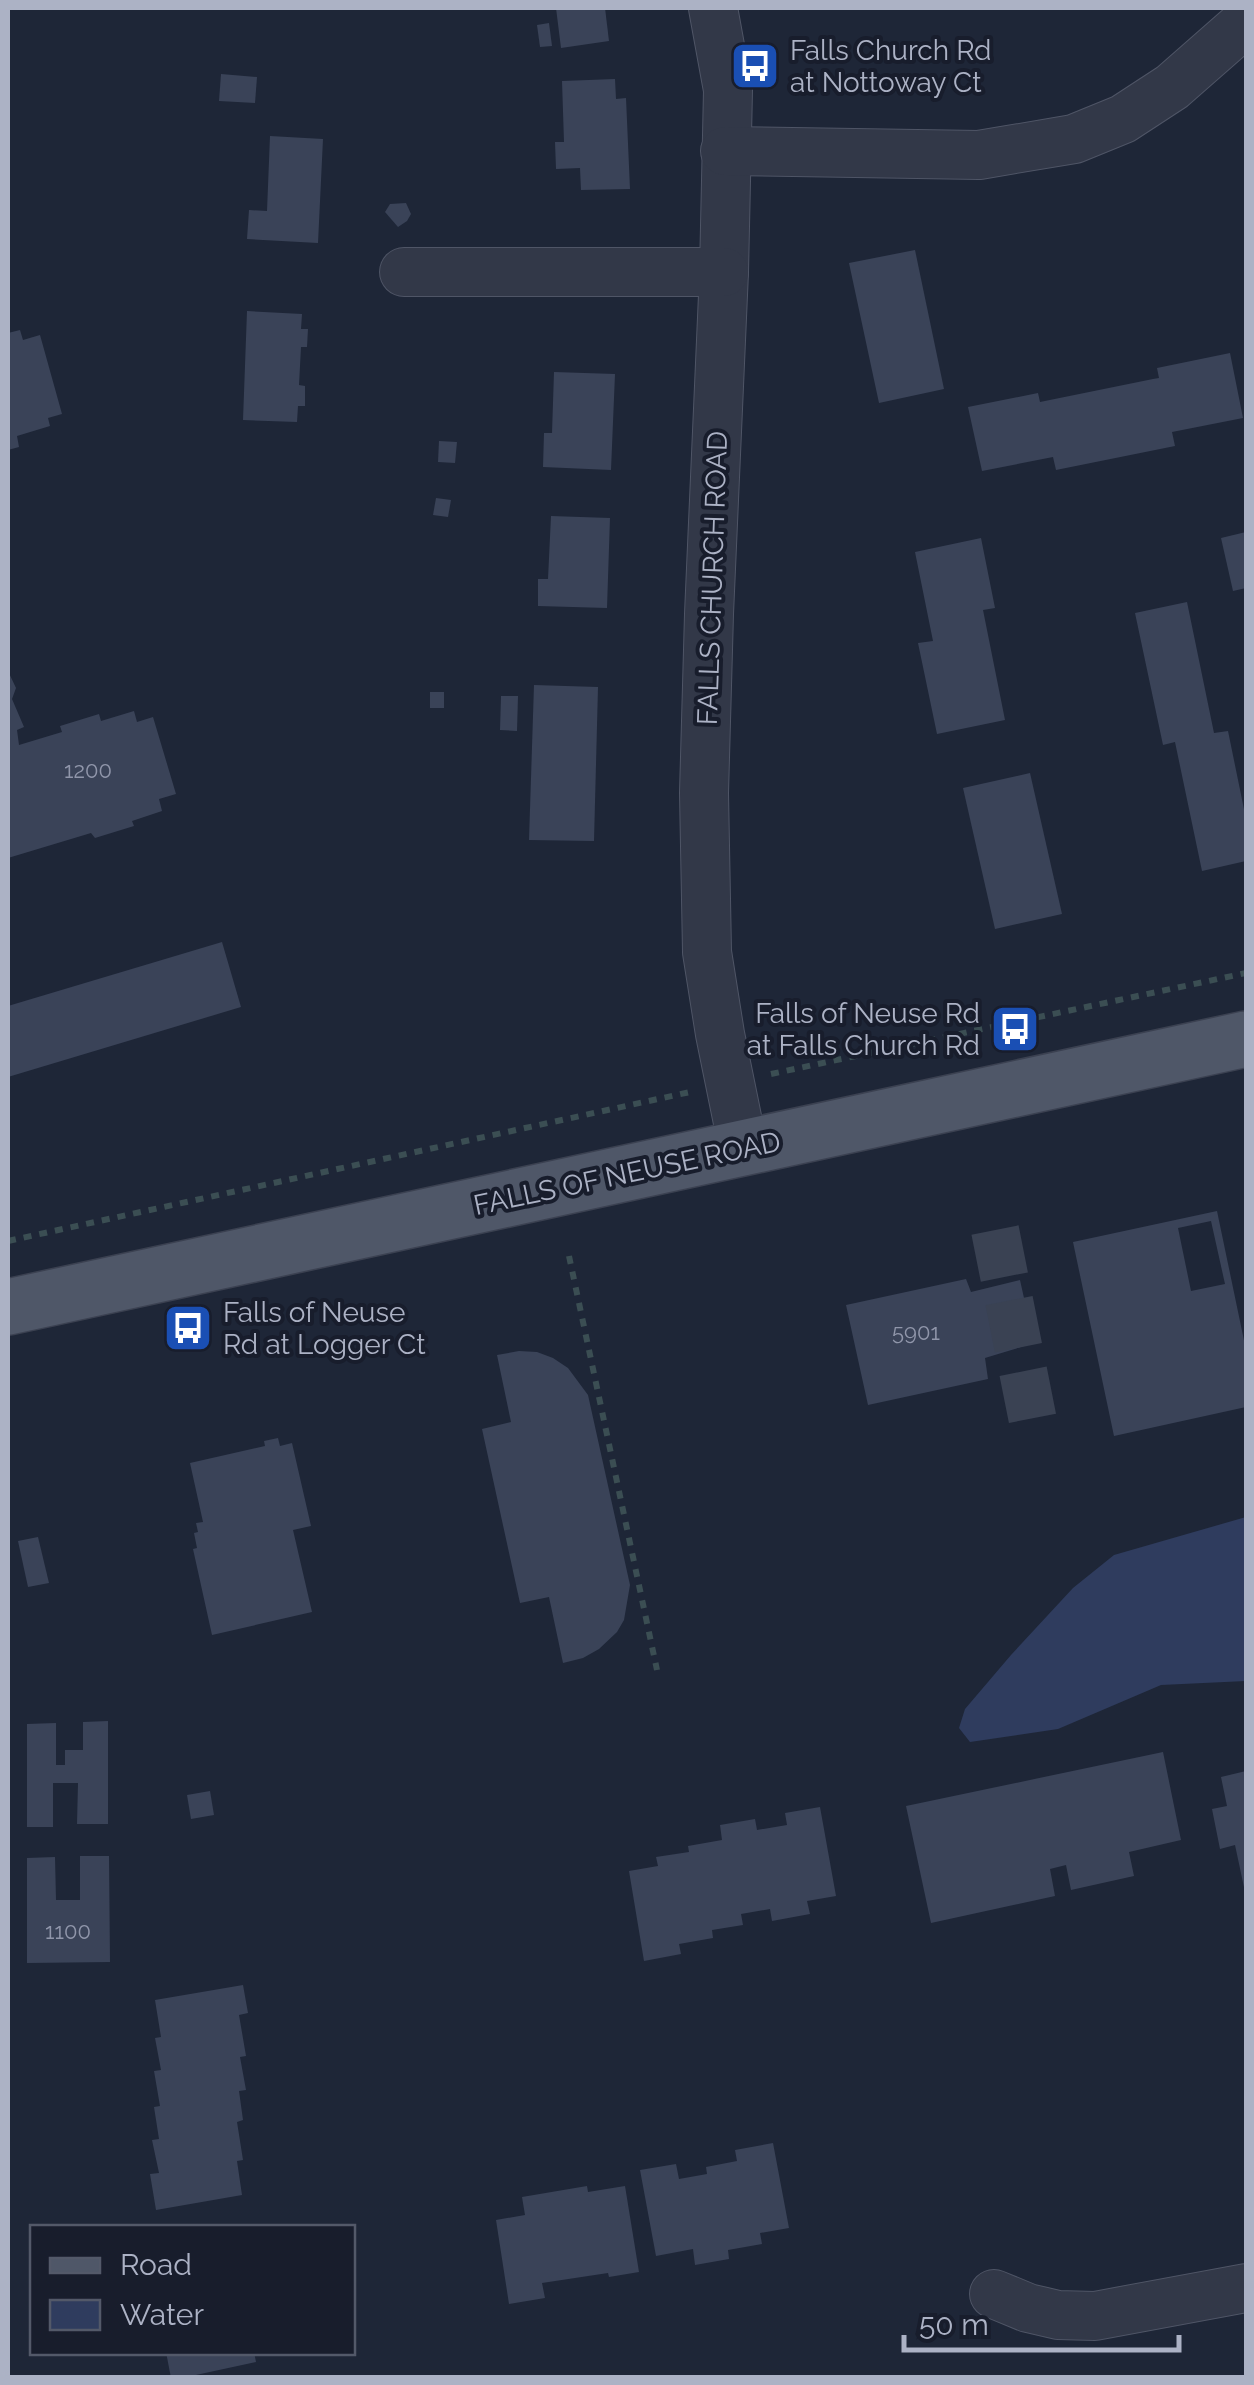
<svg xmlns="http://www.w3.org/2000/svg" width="1254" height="2385" font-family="Raleway,sans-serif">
<rect width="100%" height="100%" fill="#1e2637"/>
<!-- water -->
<polygon fill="#2f3c5e" points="1246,1517 1246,1681 1161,1685 1058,1729 970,1742 959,1728 965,1709 1011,1655 1073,1588 1114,1555"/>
<!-- building -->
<g fill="#3a4358" fill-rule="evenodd">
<polygon points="556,8 605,8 609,41 561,48"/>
<polygon points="549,23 552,46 540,47 537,25"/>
<polygon points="221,74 257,77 255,103 219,101"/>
<polygon points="615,79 616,99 626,98 630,189 581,190 580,168 556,169 555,142 564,142 562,81"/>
<polygon points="270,136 323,139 318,243 247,239 249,210 267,211"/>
<polygon points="406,203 411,214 407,221 398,227 385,212 390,204"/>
<polygon points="915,250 944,389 879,403 849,263"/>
<polygon points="247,311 302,314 301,329 308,329 307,347 301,347 299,385 305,386 305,406 298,406 297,422 243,420"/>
<polygon points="20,330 23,340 40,335 62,414 48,418 50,426 17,436 19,447 8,450 8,333"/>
<polygon points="1230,353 1243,418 1172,432 1175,446 1056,470 1053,457 982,471 968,407 1038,393 1040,402 1153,379 1159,378 1157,368"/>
<polygon points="554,372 615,374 611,470 543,467 544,433 552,433"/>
<polygon points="439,441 457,442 455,463 438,462"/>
<polygon points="436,498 451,500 448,517 433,515"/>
<polygon points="551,516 610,518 607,608 538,606 538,579 548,579"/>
<polygon points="1246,532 1246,588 1233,591 1221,538"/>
<polygon points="981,538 995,608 983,610 1005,720 937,734 918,643 933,641 915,552"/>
<polygon points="1187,602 1214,733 1228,731 1246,819 1246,861 1202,871 1175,742 1163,745 1135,613"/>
<polygon points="8,671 16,688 12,699 24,727 17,730 19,745 62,732 60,726 99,714 101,721 134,711 137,722 153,717 176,794 159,799 162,811 132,821 134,826 95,838 91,833 8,858"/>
<polygon points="534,685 598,687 594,841 529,840"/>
<rect x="430" y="692" width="14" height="16"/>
<polygon points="501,696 518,696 517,731 500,730"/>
<polygon points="1030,773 1062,914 995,929 963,788"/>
<polygon points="222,942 241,1007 8,1077 8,1006"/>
<path d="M1217,1211l29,139v57l-132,29 -41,-194zM1211,1221l14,63 -34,7 -13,-63z"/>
<polygon points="966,1279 971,1292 1020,1280 1034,1343 985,1358 988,1379 868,1405 846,1305"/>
<polygon points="519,1351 537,1352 553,1358 568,1368 588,1395 630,1585 624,1620 617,1632 599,1649 583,1658 563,1663 549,1597 520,1603 482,1429 511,1422 497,1355"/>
<polygon points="278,1438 280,1446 292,1443 311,1526 293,1530 312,1612 212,1635 193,1549 197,1548 194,1533 198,1532 196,1523 203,1522 190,1463 265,1446 264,1441"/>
<polygon points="38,1537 49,1583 28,1587 18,1541"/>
<polygon points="108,1721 108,1824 77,1824 78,1783 53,1783 53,1827 27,1827 27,1724 56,1723 56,1765 65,1765 65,1750 83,1750 83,1722"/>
<polygon points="1163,1752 1181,1840 1129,1852 1134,1876 1071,1890 1066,1865 1050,1869 1055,1896 931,1923 906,1806"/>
<polygon points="1246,1771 1246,1892 1245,1892 1235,1845 1220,1849 1212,1809 1227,1806 1221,1777"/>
<polygon points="210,1791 214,1815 191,1819 187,1795"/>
<polygon points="820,1807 836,1896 807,1901 810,1914 772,1921 770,1909 741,1914 743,1925 712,1930 713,1938 679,1944 681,1954 644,1961 629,1871 658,1866 656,1857 689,1852 688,1846 722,1840 720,1825 755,1819 757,1830 787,1825 785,1813"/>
<polygon points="80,1856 109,1856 110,1962 27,1963 27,1858 55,1857 56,1900 80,1900"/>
<polygon points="243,1985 248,2013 239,2015 246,2056 240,2057 246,2090 239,2091 243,2120 237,2122 243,2160 237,2161 242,2195 156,2210 150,2174 159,2173 152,2140 159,2139 154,2107 160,2106 154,2071 161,2070 155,2038 161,2037 155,2000"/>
<polygon points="773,2143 789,2228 760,2233 762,2244 728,2250 729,2259 695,2265 693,2249 656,2256 640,2170 676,2164 679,2179 707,2174 706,2167 737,2161 735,2150"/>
<polygon points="587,2186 588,2192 625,2186 639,2272 609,2277 608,2273 542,2283 545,2298 509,2304 496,2220 525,2215 522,2197"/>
<polygon points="166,2352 254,2352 256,2362 182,2378 171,2378"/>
</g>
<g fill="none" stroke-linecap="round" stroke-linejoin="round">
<!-- minor-tunnel -->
<polyline stroke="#3a4253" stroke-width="48" stroke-dasharray="48 24" stroke-linecap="butt" points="995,1230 1033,1421"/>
<!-- minor casing -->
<g stroke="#4f5566" stroke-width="50">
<g id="minor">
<polyline points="713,8 728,90 724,272 709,614 704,793 707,952 720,1034 743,1147"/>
<polyline points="725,151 979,155 1074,139 1123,119 1172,87 1246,22"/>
<polyline points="404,272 724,272"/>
<polyline points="994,2294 1028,2308 1058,2315 1095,2316 1246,2288"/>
</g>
</g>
<!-- major casing -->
<g stroke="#3b4151" stroke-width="58">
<polyline id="major" points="8,1307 1246,1039"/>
</g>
<!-- path -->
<g stroke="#3b4e53" stroke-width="6" stroke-dasharray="8 8" stroke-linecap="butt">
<polyline points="771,1074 1246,973"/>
<polyline points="8,1241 690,1092"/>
<polyline points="569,1256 657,1670"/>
</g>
<!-- minor -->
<use href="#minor" stroke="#323848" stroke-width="48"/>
<!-- major -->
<use href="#major" stroke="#4f5768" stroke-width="55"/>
</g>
<!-- icons -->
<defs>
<g id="bus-square" transform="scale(2.5)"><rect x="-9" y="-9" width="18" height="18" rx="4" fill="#1a4fb4" stroke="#181d2c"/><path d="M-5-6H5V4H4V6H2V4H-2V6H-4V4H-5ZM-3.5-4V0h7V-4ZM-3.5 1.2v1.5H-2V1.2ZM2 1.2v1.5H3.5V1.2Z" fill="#fff"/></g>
</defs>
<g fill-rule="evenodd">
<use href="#bus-square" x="755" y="66"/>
<use href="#bus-square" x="1015" y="1029"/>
<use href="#bus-square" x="188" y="1328"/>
</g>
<g text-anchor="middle" stroke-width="8" stroke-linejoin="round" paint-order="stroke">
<!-- number labels -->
<g font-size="22" fill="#9096aa">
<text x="88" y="778">1200</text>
<text x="916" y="1340">5901</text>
<text x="68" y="1939">1100</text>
</g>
<!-- poi labels -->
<g font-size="28" fill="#acb2c5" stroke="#181d2c" text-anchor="start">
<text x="790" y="60">Falls Church Rd<tspan x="790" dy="32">at Nottoway Ct</tspan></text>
<text x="980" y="1023" text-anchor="end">Falls of Neuse Rd<tspan x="980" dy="32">at Falls Church Rd</tspan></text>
<text x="223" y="1322">Falls of Neuse<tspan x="223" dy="32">Rd at Logger Ct</tspan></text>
</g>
<!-- street labels -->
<g font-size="28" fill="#acb2c5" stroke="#181d2c">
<text transform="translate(712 578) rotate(-88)" y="10">FALLS CHURCH ROAD</text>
<text transform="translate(627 1173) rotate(-12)" y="10">FALLS OF NEUSE ROAD</text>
</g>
</g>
<!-- border -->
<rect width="1254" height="2385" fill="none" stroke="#acb2c5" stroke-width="20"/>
<!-- legend -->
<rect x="30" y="2225" width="325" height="130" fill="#181d2c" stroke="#535969" stroke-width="2.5"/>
<rect x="50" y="2258" width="50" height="15" fill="#4f5768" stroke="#535969" stroke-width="2.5"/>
<text x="120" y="2275" font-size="30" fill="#acb2c5">Road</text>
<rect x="50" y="2300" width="50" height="30" fill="#2f3c5e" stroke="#535969" stroke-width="2.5"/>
<text x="120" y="2325" font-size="30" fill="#acb2c5">Water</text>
<!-- scale -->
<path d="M904 2335v15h275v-15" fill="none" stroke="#acb2c5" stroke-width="5"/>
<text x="919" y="2335" font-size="30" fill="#acb2c5" stroke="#181d2c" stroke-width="8" paint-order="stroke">50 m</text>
</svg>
